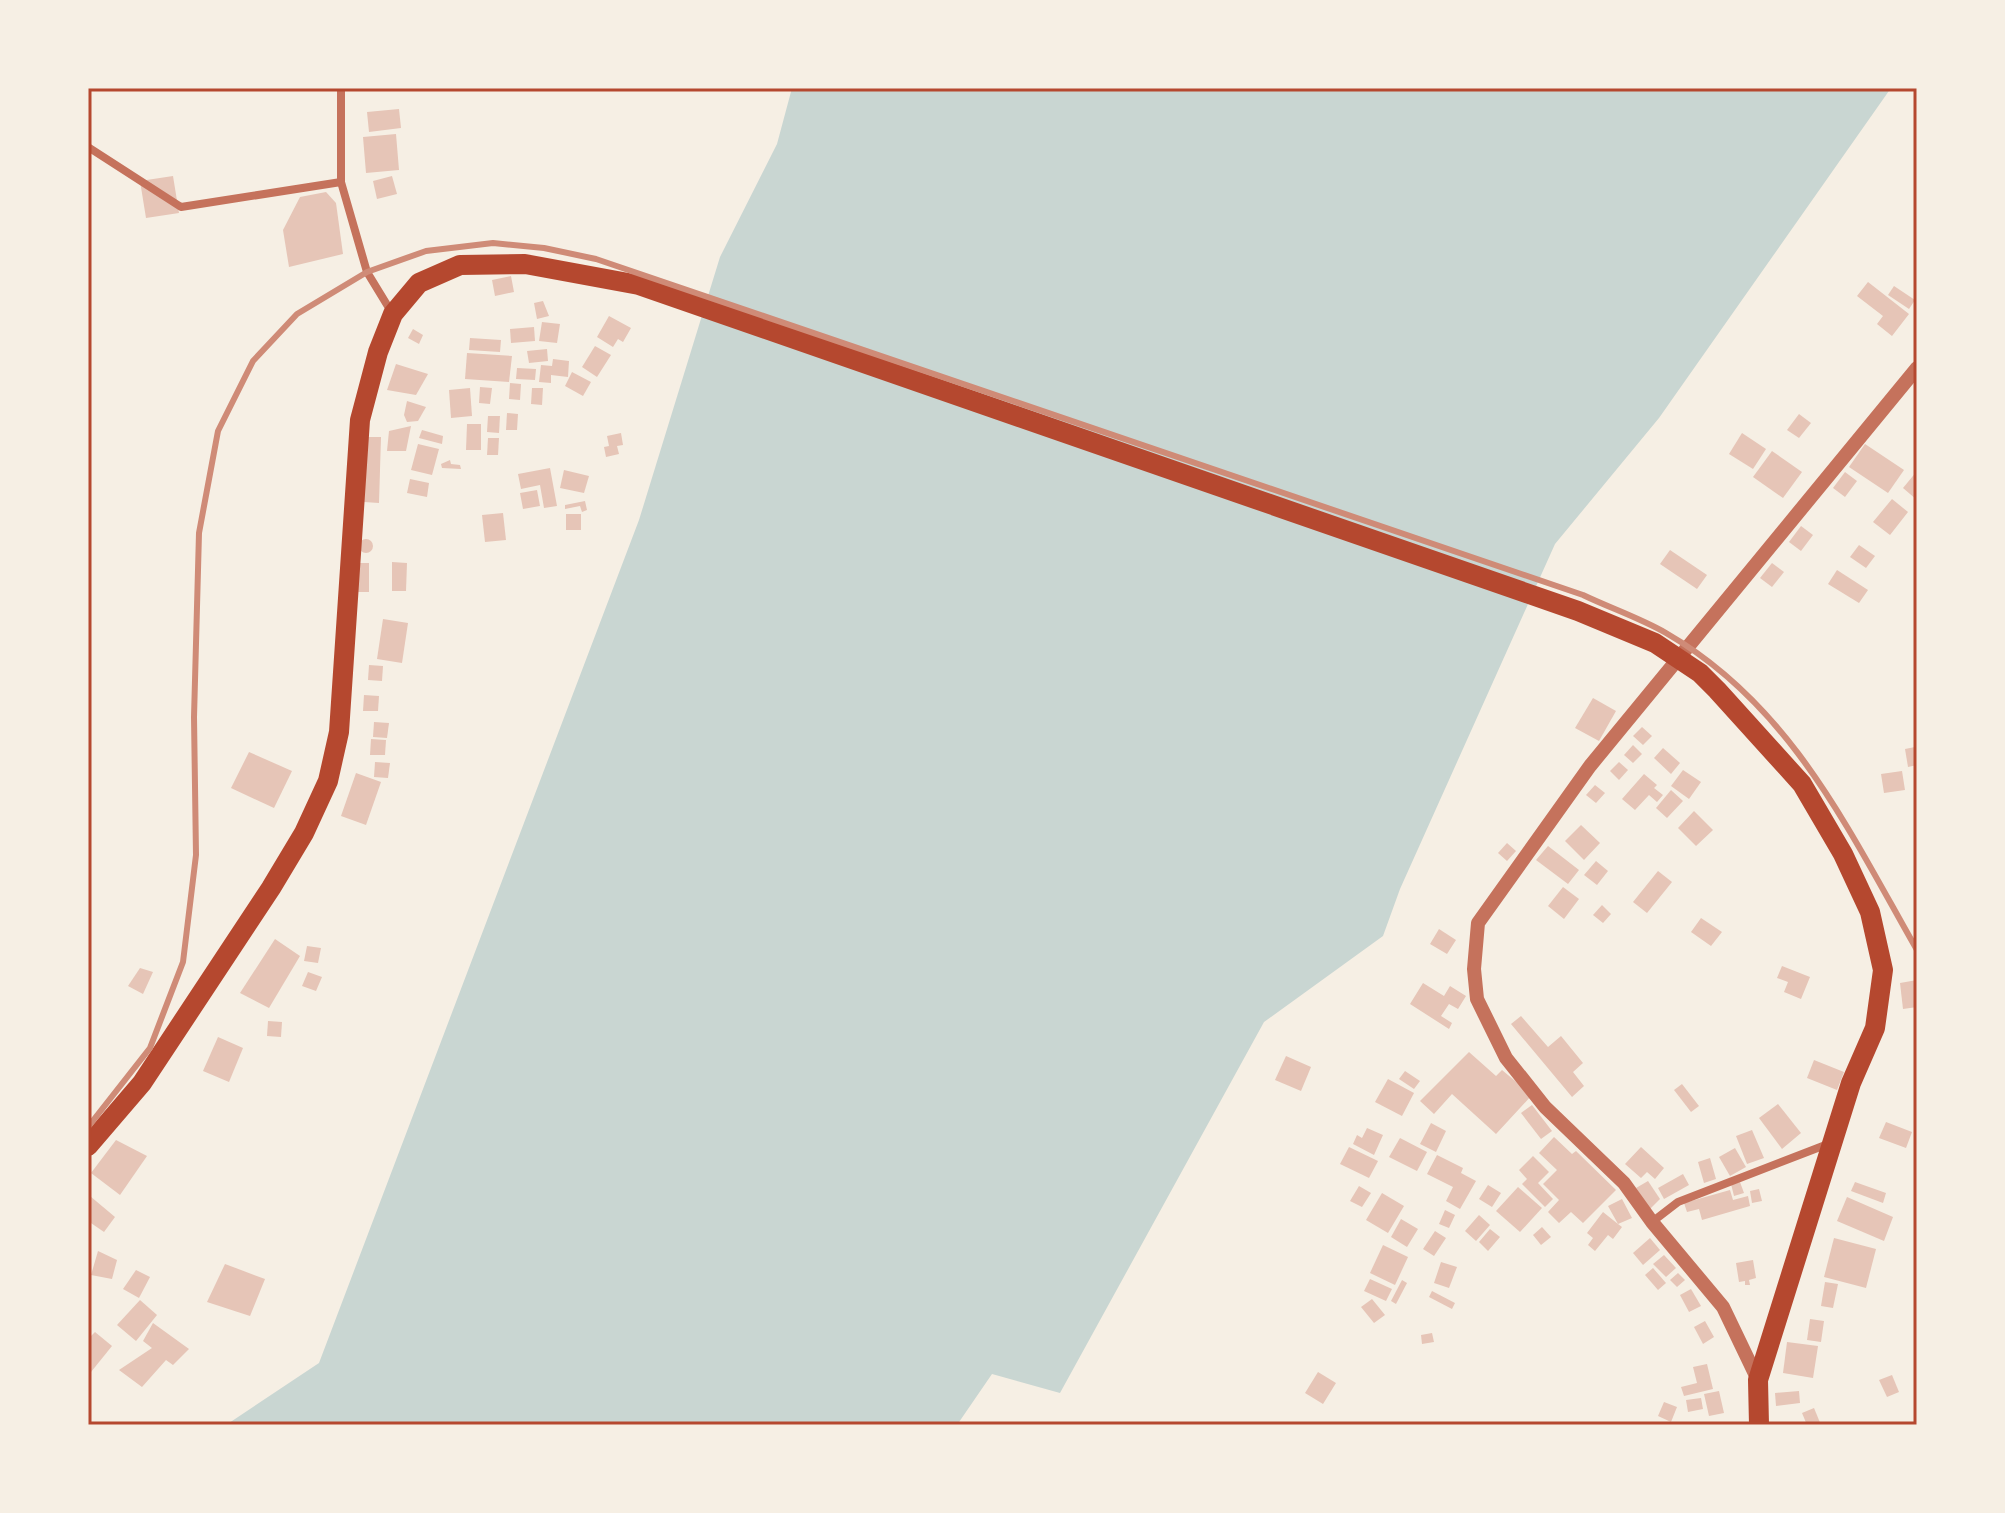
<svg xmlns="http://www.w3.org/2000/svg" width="2005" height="1513" font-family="'Alegreya Sans',sans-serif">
<rect width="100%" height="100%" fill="#f6efe4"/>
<!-- water -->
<polygon fill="#c9d6d2" points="792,88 1891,88 1659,418 1555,544 1400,889 1383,936 1264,1022 1060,1393 992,1374 957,1425 226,1425 319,1363 639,520 720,257 777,144"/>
<!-- building -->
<g fill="#e6c5b7">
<polygon points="399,109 401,128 369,132 367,112"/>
<polygon points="396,134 399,170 366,173 363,137"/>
<polygon points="173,176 179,213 146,218 140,181"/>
<polygon points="392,176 397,194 377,199 373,181"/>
<polygon points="326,192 336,203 343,254 289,267 283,230 300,197"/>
<polygon points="511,276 514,292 495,296 492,280"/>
<polygon points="1868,282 1909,314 1892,336 1877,324 1883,316 1857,296"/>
<polygon points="1894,286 1915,300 1909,309 1888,295"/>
<polygon points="543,301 549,316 537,319 534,303"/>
<polygon points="609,316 631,328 623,342 618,339 613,347 597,337"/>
<polygon points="542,322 560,324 557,343 539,341"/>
<polygon points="534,327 535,341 511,343 510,329"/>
<polygon points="413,329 423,335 419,344 408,338"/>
<polygon points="470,338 501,340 500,352 469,350"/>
<polygon points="595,346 611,355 597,377 582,367"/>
<polygon points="547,349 548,361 529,363 527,351"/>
<polygon points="467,353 512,356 509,382 465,379"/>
<polygon points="553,359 569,361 568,377 551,375 551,383 539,382 541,365 552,366"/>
<polygon points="396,364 428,374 416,395 387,390"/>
<polygon points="517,368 536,369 535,380 516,379"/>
<polygon points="572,372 591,382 583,396 565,386"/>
<polygon points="510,383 521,384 520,400 509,399"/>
<polygon points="480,387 492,388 490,404 479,403"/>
<polygon points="470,388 472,416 451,418 449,390"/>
<polygon points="532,388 543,388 542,405 531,404"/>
<polygon points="407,401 426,407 418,421 407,422 404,415"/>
<polygon points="507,413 518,414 517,430 506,430"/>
<polygon points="1799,414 1811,423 1799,438 1787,430"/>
<polygon points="488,416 500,416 499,433 487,432"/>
<polygon points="467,424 481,424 481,450 466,450"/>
<polygon points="411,426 406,451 387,451 389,431"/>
<polygon points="422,430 443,436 442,444 419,438"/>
<polygon points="621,433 623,445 617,446 619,454 606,457 604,447 609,446 607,436"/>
<polygon points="1742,433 1766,449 1753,469 1729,454"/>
<polygon points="367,437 381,437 379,503 364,502"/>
<polygon points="488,438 499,438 498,455 487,455"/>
<polygon points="418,444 439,449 432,475 411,470"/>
<polygon points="1865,444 1904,470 1888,493 1849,467"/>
<polygon points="1772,451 1802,472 1783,498 1753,477"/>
<polygon points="450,460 451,464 460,465 461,469 442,468 441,464"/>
<polygon points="550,468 557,506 544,508 540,485 521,489 518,474"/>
<polygon points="564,470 589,476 584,493 560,488"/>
<polygon points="1917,471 1917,500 1903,488"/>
<polygon points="1845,472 1857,481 1845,497 1833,488"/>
<polygon points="410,479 429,483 427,497 407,493"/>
<polygon points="537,490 540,506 523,509 520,493"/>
<polygon points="1892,499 1908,512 1890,535 1873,522"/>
<polygon points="585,501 587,510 582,512 580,506 565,509 565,505"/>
<polygon points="503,513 506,540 485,542 482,515"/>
<rect x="566" y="514" width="15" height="16"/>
<polygon points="1801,526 1813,535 1801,551 1789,542"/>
<circle cx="366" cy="546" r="7"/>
<polygon points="1859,545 1875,556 1866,568 1850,557"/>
<polygon points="1670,550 1707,575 1697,589 1660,564"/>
<polygon points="392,562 407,563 406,591 392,591"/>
<rect x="355" y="563" width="14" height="29"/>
<polygon points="1772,563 1784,572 1772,587 1760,578"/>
<polygon points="1837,570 1868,590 1859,603 1828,584"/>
<polygon points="383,619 408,623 402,663 377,659"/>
<polygon points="369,665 383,666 382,681 368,680"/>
<polygon points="364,695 379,696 378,711 363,711"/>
<polygon points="1593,698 1616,711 1599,741 1575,728"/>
<polygon points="374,722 389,723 387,738 373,737"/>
<polygon points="1642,727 1652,736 1643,745 1633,736"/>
<polygon points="371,739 386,740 385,755 370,755"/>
<polygon points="1633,745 1642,754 1633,763 1624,755"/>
<polygon points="1915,747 1917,765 1908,767 1905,749"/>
<polygon points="1663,748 1680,763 1671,774 1654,758"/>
<polygon points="249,752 292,771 274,808 231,788"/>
<polygon points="375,762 390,763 388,778 374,777"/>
<polygon points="1619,762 1628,770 1619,780 1610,771"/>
<polygon points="1683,770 1701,782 1689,799 1671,786"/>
<polygon points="1902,771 1905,790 1884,793 1881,774"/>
<polygon points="356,773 381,782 366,825 341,816"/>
<polygon points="1644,774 1657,785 1654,788 1663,795 1657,802 1649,795 1635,810 1622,799"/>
<polygon points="1595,785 1605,793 1596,803 1586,795"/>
<polygon points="1671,790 1683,801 1667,818 1656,808"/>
<polygon points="1694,811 1713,830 1696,846 1678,828"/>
<polygon points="1581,825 1600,843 1584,860 1565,841"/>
<polygon points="1507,843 1516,851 1507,861 1498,853"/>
<polygon points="1548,846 1579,870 1568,884 1536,860"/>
<polygon points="1596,861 1608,871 1597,885 1584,875"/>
<polygon points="1658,871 1672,882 1647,913 1633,902"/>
<polygon points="1563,887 1579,899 1564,919 1548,906"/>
<polygon points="1602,905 1611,914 1603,923 1593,915"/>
<polygon points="1701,918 1722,932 1711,946 1691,932"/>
<polygon points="1439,929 1456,940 1447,954 1430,944"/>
<polygon points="275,939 300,956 269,1008 240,993"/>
<polygon points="307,946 321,948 318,963 304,961"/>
<polygon points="1782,966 1810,977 1801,999 1784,992 1788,982 1777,978"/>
<polygon points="140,968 153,972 143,994 128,986"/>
<polygon points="308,972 322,977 316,991 302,986"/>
<polygon points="1917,980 1917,1007 1903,1009 1900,983"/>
<polygon points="1423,983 1444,996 1450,986 1466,996 1458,1009 1449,1004 1441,1016 1452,1023 1449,1029 1410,1004"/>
<polygon points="1521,1016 1548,1047 1561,1036 1583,1063 1573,1072 1584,1086 1572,1097 1511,1024"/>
<polygon points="268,1021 282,1022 281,1037 267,1036"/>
<polygon points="218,1037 243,1048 229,1082 203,1071"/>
<polygon points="1469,1052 1496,1076 1502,1070 1532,1095 1496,1134 1452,1094 1434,1114 1420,1101"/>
<polygon points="1286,1056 1311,1067 1301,1091 1275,1080"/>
<polygon points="1814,1060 1844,1072 1837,1090 1807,1078"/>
<polygon points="1405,1071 1420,1081 1414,1089 1399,1079"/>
<polygon points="1388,1079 1414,1093 1402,1116 1375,1102"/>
<polygon points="1682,1084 1699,1106 1691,1112 1674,1090"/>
<polygon points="1778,1104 1801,1133 1782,1149 1759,1118"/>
<polygon points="1532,1105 1552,1131 1541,1139 1521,1113"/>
<polygon points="1886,1122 1912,1132 1906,1148 1879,1138"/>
<polygon points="1431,1123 1446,1131 1436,1152 1420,1144"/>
<polygon points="1367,1128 1383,1135 1374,1155 1353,1144 1357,1135 1362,1138"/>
<polygon points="1752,1130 1764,1158 1747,1164 1736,1136"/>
<polygon points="1554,1137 1572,1154 1576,1151 1616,1190 1583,1223 1571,1212 1559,1223 1548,1212 1559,1200 1543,1184 1557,1170 1539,1153"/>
<polygon points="1400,1138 1427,1152 1417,1171 1389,1157"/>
<polygon points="116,1140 147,1156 120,1195 91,1173"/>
<polygon points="1349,1147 1378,1161 1369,1178 1340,1164"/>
<polygon points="1641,1147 1664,1168 1655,1179 1647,1172 1641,1178 1625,1164"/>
<polygon points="1735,1148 1746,1167 1730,1176 1719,1157"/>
<polygon points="1437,1155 1463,1168 1461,1173 1476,1181 1460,1209 1446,1201 1453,1187 1427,1174"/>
<polygon points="1533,1156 1549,1172 1538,1183 1553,1199 1545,1207 1522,1184 1527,1179 1519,1170"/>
<polygon points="1710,1158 1716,1179 1704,1183 1698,1162"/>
<polygon points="1683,1174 1689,1185 1664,1199 1658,1188"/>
<polygon points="1648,1181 1660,1199 1650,1209 1636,1188"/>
<polygon points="1740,1182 1744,1193 1734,1196 1731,1184"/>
<polygon points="1855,1182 1886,1193 1883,1203 1851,1191"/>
<polygon points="1488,1185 1501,1193 1492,1207 1479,1199"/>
<polygon points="1359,1186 1371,1193 1362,1207 1350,1201"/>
<polygon points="1518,1187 1542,1208 1520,1232 1496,1211"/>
<polygon points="1759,1189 1762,1201 1752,1203 1750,1191"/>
<polygon points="1730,1190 1733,1200 1748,1196 1750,1206 1702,1220 1699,1209 1687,1212 1684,1203"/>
<polygon points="1382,1193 1404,1206 1388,1233 1366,1220"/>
<polygon points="90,1196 115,1217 104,1232 88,1221"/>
<polygon points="1847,1197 1893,1217 1884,1241 1837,1221"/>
<polygon points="1622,1199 1632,1218 1618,1224 1622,1227 1613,1239 1608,1235 1595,1251 1588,1245 1593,1238 1587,1233 1603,1212 1618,1224 1608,1206"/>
<polygon points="1445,1210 1455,1215 1449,1228 1439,1224"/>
<polygon points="1479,1215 1490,1225 1476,1241 1465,1231"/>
<polygon points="1401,1219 1418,1229 1407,1247 1391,1237"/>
<polygon points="1542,1227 1551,1237 1541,1245 1533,1235"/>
<polygon points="1490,1229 1500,1237 1488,1251 1479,1242"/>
<polygon points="1435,1231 1446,1238 1434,1256 1423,1249"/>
<polygon points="1650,1238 1660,1250 1643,1265 1633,1253"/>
<polygon points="1834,1238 1876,1249 1866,1288 1824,1277"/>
<polygon points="1383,1245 1408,1257 1395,1285 1370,1273"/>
<polygon points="98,1251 117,1260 112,1279 91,1275"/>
<polygon points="1664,1255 1676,1268 1666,1277 1653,1264"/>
<polygon points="1753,1260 1756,1278 1749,1280 1750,1285 1745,1285 1745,1281 1739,1282 1736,1263"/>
<polygon points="1441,1262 1457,1267 1449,1288 1434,1283"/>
<polygon points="225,1264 265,1279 250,1316 207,1302"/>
<polygon points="1653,1268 1666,1283 1658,1290 1645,1275"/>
<polygon points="136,1270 150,1277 139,1298 123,1289"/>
<polygon points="1678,1273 1685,1280 1677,1287 1670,1280"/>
<polygon points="1370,1279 1392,1289 1386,1301 1364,1291"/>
<polygon points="1402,1280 1407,1283 1396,1304 1391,1301"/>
<polygon points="1825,1282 1838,1284 1833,1308 1821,1306"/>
<polygon points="1691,1289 1701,1306 1689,1312 1680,1295"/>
<polygon points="1432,1291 1455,1303 1452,1309 1429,1297"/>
<polygon points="1372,1299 1385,1315 1374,1323 1361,1307"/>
<polygon points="140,1300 157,1315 136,1341 117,1325"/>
<polygon points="1810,1319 1824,1321 1821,1342 1807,1340"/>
<polygon points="1705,1321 1714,1337 1703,1344 1694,1327"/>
<polygon points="153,1323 189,1349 173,1365 166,1360 142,1387 119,1370 152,1348 143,1341"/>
<polygon points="95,1332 112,1346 91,1372 88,1370 88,1339"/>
<polygon points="1432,1333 1434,1342 1422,1344 1421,1335"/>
<polygon points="1787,1342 1818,1346 1813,1378 1783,1373"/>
<polygon points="1707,1364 1713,1389 1684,1396 1681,1387 1697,1383 1693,1367"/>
<polygon points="1318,1372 1336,1383 1323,1404 1305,1393"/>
<polygon points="1892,1375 1899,1392 1887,1397 1879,1380"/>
<polygon points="1719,1391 1724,1413 1709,1416 1704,1394"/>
<polygon points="1799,1391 1800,1403 1776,1406 1775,1393"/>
<polygon points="1701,1398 1703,1409 1688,1412 1686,1400"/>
<polygon points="1664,1402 1677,1407 1671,1422 1658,1416"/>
<polygon points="1814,1408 1821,1425 1807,1425 1802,1413"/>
</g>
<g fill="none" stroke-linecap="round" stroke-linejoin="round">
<!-- minor -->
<g stroke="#c5725c" stroke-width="8">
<polyline points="341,88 341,182 367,272 392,313"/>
<polyline points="88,147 181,207 341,182"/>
<polyline points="1652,1222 1678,1202 1828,1144"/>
</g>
<!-- tertiary -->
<polyline stroke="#c5725c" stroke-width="14" points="1758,1380 1723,1307 1652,1222 1624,1183 1545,1107 1506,1058 1477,999 1474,969 1478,923 1590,766 1917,368"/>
<!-- primary -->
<polyline stroke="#b5482f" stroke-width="20" points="88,1146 142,1083 271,888 304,833 328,781 339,732 360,420 378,352 393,314 419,283 460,265 525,264 639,285 1578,611 1655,643 1700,673 1717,690 1802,784 1843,854 1870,912 1883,970 1875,1028 1851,1083 1758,1380 1759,1425"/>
<!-- rail -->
<path stroke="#cf8b77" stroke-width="6" d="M88,1127l62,-79 33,-86 13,-107 -2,-138 5,-184 19,-102 35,-70 44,-47 70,-42 59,-21 67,-8 51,5 52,11 987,336c27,13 57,23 83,38 125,72 183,198 251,317"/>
</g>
<!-- border -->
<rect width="2005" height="1513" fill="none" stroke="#f6efe4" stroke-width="180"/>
<rect x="90" y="90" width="1825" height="1333" fill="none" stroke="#b5482f" stroke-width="3"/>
</svg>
